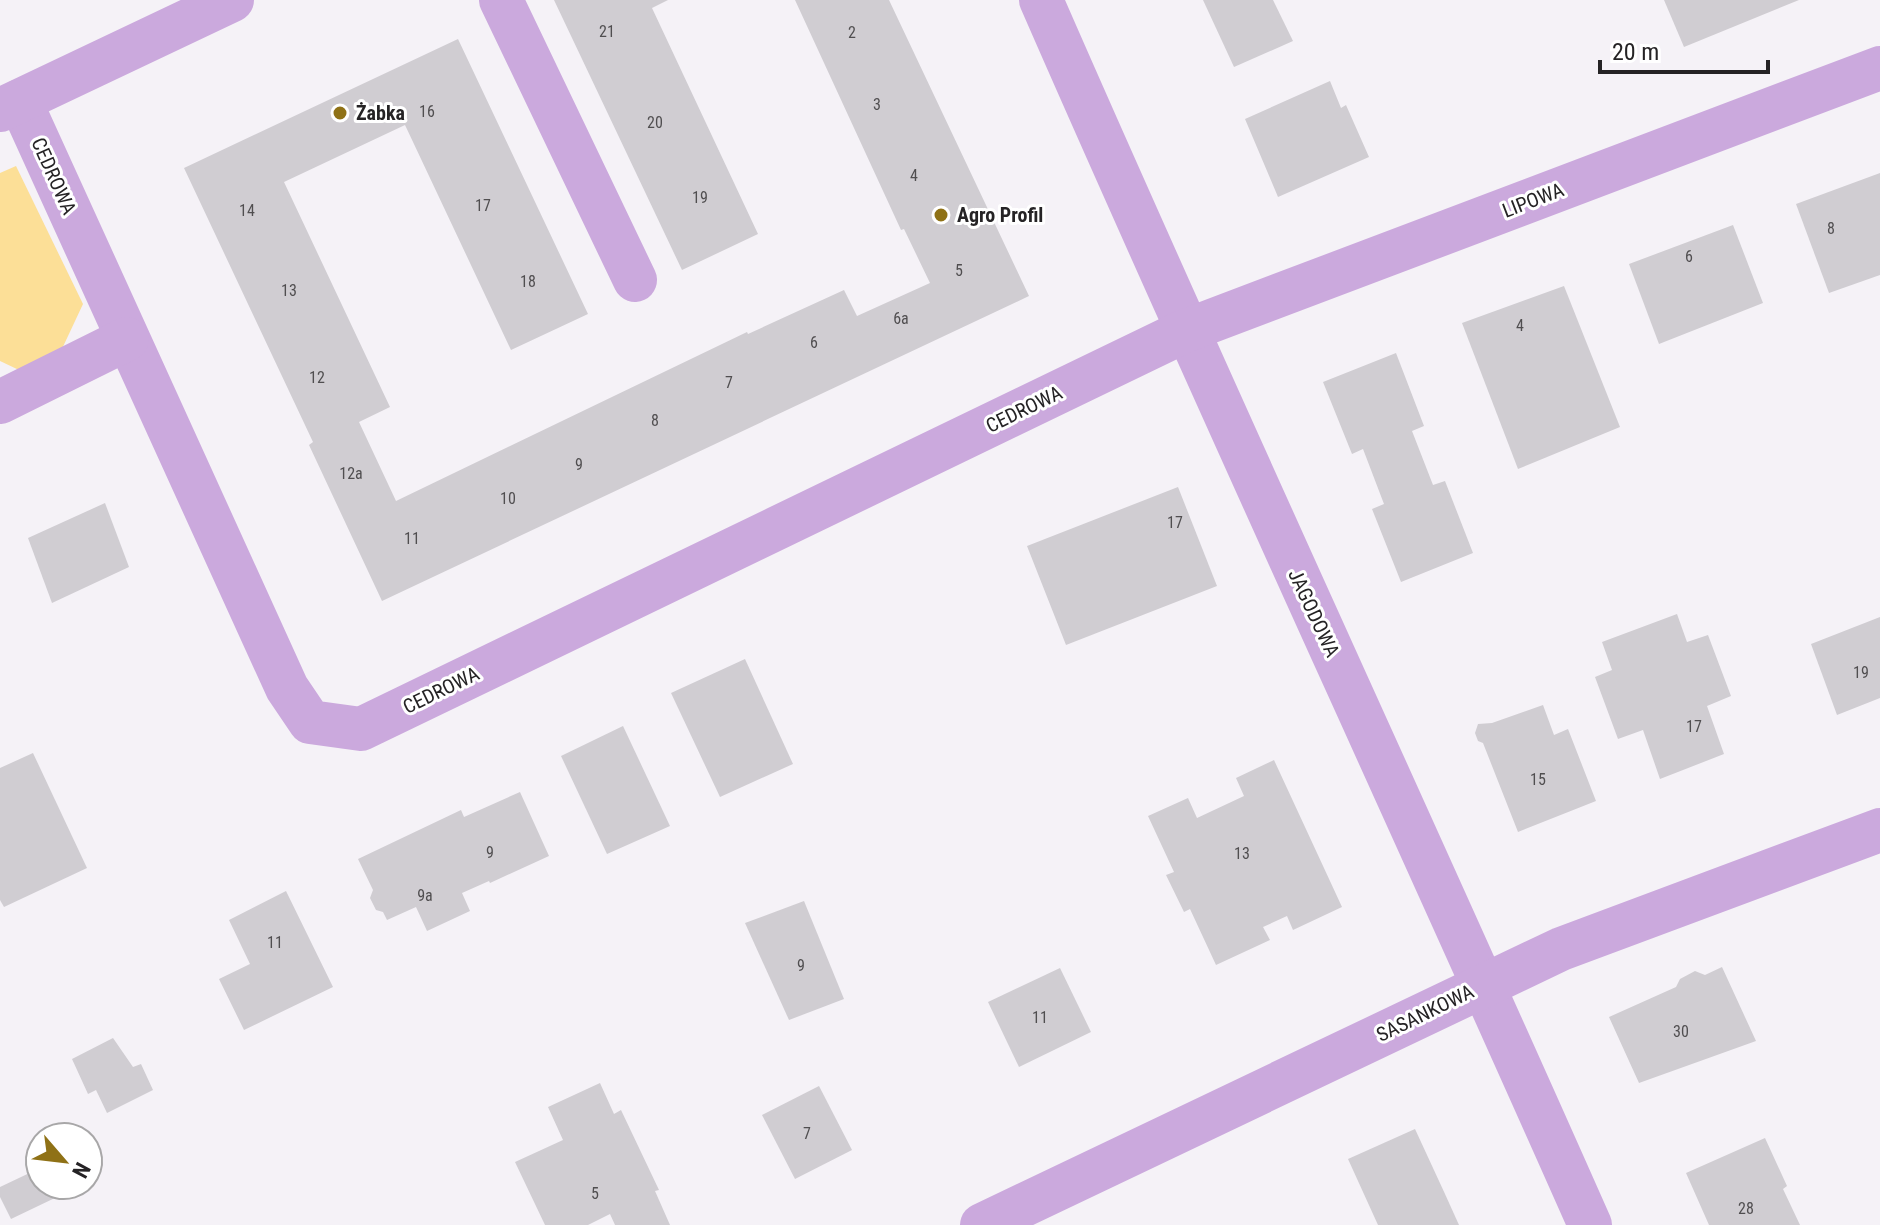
<svg xmlns="http://www.w3.org/2000/svg" width="1880" height="1225" font-family="'Roboto Condensed',sans-serif">
<rect width="100%" height="100%" fill="#f5f2f7"/>
<!-- green -->
<polygon fill="#fcdf97" points="16,166 83,304 61,351 19,370 0,361 0,173"/>
<!-- building -->
<g fill="#d0cdd2">
<polygon points="554,0 668,0 652,8 758,234 682,270"/>
<polygon points="795,0 889,0 1029,296 382,601 309,445 313,442 184,168 458,39 588,314 511,350 405,125 284,182 390,407 359,422 396,501 747,332 748,334 844,290 857,316 930,283 904,229 901,230"/>
<polygon points="1203,0 1273,0 1293,41 1234,67"/>
<polygon points="1664,0 1799,0 1684,47"/>
<polygon points="1330,81 1341,108 1346,105 1369,157 1278,197 1245,119"/>
<polygon points="1880,173 1880,275 1829,293 1796,204"/>
<polygon points="1733,225 1763,303 1659,344 1629,264"/>
<polygon points="1564,286 1620,427 1518,469 1462,323"/>
<polygon points="1396,353 1424,426 1412,431 1433,485 1445,481 1473,553 1401,582 1372,509 1384,504 1363,449 1352,454 1323,382"/>
<polygon points="1178,487 1217,586 1066,645 1027,546"/>
<polygon points="105,503 129,567 52,603 28,538"/>
<polygon points="1677,614 1687,642 1708,635 1731,696 1707,706 1724,754 1660,779 1643,730 1618,739 1595,677 1612,670 1602,642"/>
<polygon points="1880,617 1880,698 1837,715 1811,644"/>
<polygon points="745,659 793,764 720,797 671,693"/>
<polygon points="1543,705 1554,735 1568,729 1596,801 1518,832 1483,743 1478,741 1475,733 1478,724 1492,723"/>
<polygon points="623,726 670,826 607,854 561,756"/>
<polygon points="33,753 87,868 4,907 0,900 0,768"/>
<polygon points="1274,760 1342,907 1293,930 1287,916 1263,927 1270,940 1216,965 1190,909 1184,912 1166,875 1174,872 1148,816 1188,798 1197,818 1244,796 1236,778"/>
<polygon points="520,792 549,856 490,883 489,881 462,893 470,911 427,931 416,907 387,920 383,912 376,910 370,898 373,890 358,859 461,810 464,817"/>
<polygon points="286,891 333,987 244,1030 219,979 250,964 229,920"/>
<polygon points="804,901 844,999 789,1020 745,923"/>
<polygon points="1722,967 1756,1041 1639,1083 1609,1017 1676,987 1680,979 1695,971 1705,975"/>
<polygon points="1060,968 1091,1032 1019,1067 988,1002"/>
<polygon points="113,1038 133,1067 141,1064 153,1090 107,1113 96,1090 88,1094 72,1059"/>
<polygon points="600,1083 614,1114 621,1110 659,1190 655,1191 670,1225 615,1225 610,1214 588,1225 545,1225 515,1162 563,1140 548,1107"/>
<polygon points="819,1086 852,1150 795,1179 762,1115"/>
<polygon points="1415,1129 1445,1194 1459,1225 1378,1225 1348,1159"/>
<polygon points="1765,1138 1787,1186 1783,1189 1800,1225 1709,1225 1686,1173"/>
<polygon points="40,1168 40,1185 82,1185 11,1219 0,1197 0,1187"/>
</g>
<g fill="none" stroke-linecap="round" stroke-linejoin="round">
<!-- minor -->
<g stroke="#cba9dd" stroke-width="44">
<polyline points="501,0 635,280"/>
<path d="M1041,0c179,410 368,816 549,1225"/>
<polyline points="20,101 287,688 310,722 361,729 1185,331 1880,68"/>
<polyline points="0,110 232,0"/>
<polyline points="0,402 127,339"/>
<polyline points="982,1225 1561,949 1880,830"/>
</g>
</g>
<!-- markers -->
<g fill="#8f7116" stroke="#fff" stroke-width="3">
<circle cx="340" cy="113" r="8"/>
<circle cx="941" cy="215" r="8"/>
</g>
<g text-anchor="middle" stroke-width="6" stroke-linejoin="round" paint-order="stroke">
<!-- number labels -->
<g font-size="16" fill="#504e50">
<text x="607" y="37">21</text>
<text x="852" y="38">2</text>
<text x="877" y="110">3</text>
<text x="427" y="117">16</text>
<text x="655" y="128">20</text>
<text x="914" y="181">4</text>
<text x="700" y="203">19</text>
<text x="483" y="211">17</text>
<text x="247" y="216">14</text>
<text x="1831" y="234">8</text>
<text x="1689" y="262">6</text>
<text x="959" y="276">5</text>
<text x="528" y="287">18</text>
<text x="289" y="296">13</text>
<text x="901" y="324">6a</text>
<text x="1520" y="331">4</text>
<text x="814" y="348">6</text>
<text x="317" y="383">12</text>
<text x="729" y="388">7</text>
<text x="655" y="426">8</text>
<text x="579" y="470">9</text>
<text x="351" y="479">12a</text>
<text x="508" y="504">10</text>
<text x="1175" y="528">17</text>
<text x="412" y="544">11</text>
<text x="1861" y="678">19</text>
<text x="1694" y="732">17</text>
<text x="1538" y="785">15</text>
<text x="490" y="858">9</text>
<text x="1242" y="859">13</text>
<text x="425" y="901">9a</text>
<text x="275" y="948">11</text>
<text x="801" y="971">9</text>
<text x="1040" y="1023">11</text>
<text x="1681" y="1037">30</text>
<text x="807" y="1139">7</text>
<text x="595" y="1199">5</text>
<text x="1746" y="1214">28</text>
</g>
<!-- poi labels -->
<g font-size="20" font-weight="bold" fill="#252325" stroke="#fff" text-anchor="start">
<text x="356" y="120">Żabka</text>
<text x="957" y="222">Agro Profil</text>
</g>
<!-- street labels -->
<g font-size="20" fill="#252325" stroke="#fff">
<text transform="translate(54 176) rotate(66)" y="7">CEDROWA</text>
<text transform="translate(1533 200) rotate(-21)" y="7">LIPOWA</text>
<text transform="translate(1024 409) rotate(-26)" y="7">CEDROWA</text>
<text transform="translate(1314 613) rotate(65)" y="7">JAGODOWA</text>
<text transform="translate(441 690) rotate(-26)" y="7">CEDROWA</text>
<text transform="translate(1425 1013) rotate(-26)" y="7">SASANKOWA</text>
</g>
</g>
<!-- north arrow -->
<g transform="translate(64 1161) rotate(118)"><circle r="38" fill="#ffffff" stroke="#a8a7a8" stroke-width="2"/>
<path d="M0-6L14 30L0 20L-14 30Z" fill="#8f7116"/>
<text y="-12" font-size="22" font-weight="bold" text-anchor="middle" fill="#252325">N</text>
</g>
<!-- scale -->
<path d="M1600 60v12h168v-12" fill="none" stroke="#252325" stroke-width="4"/>
<text x="1612" y="60" font-size="24" fill="#252325" stroke="#ffffff" stroke-width="6" paint-order="stroke">20 m</text>
</svg>
